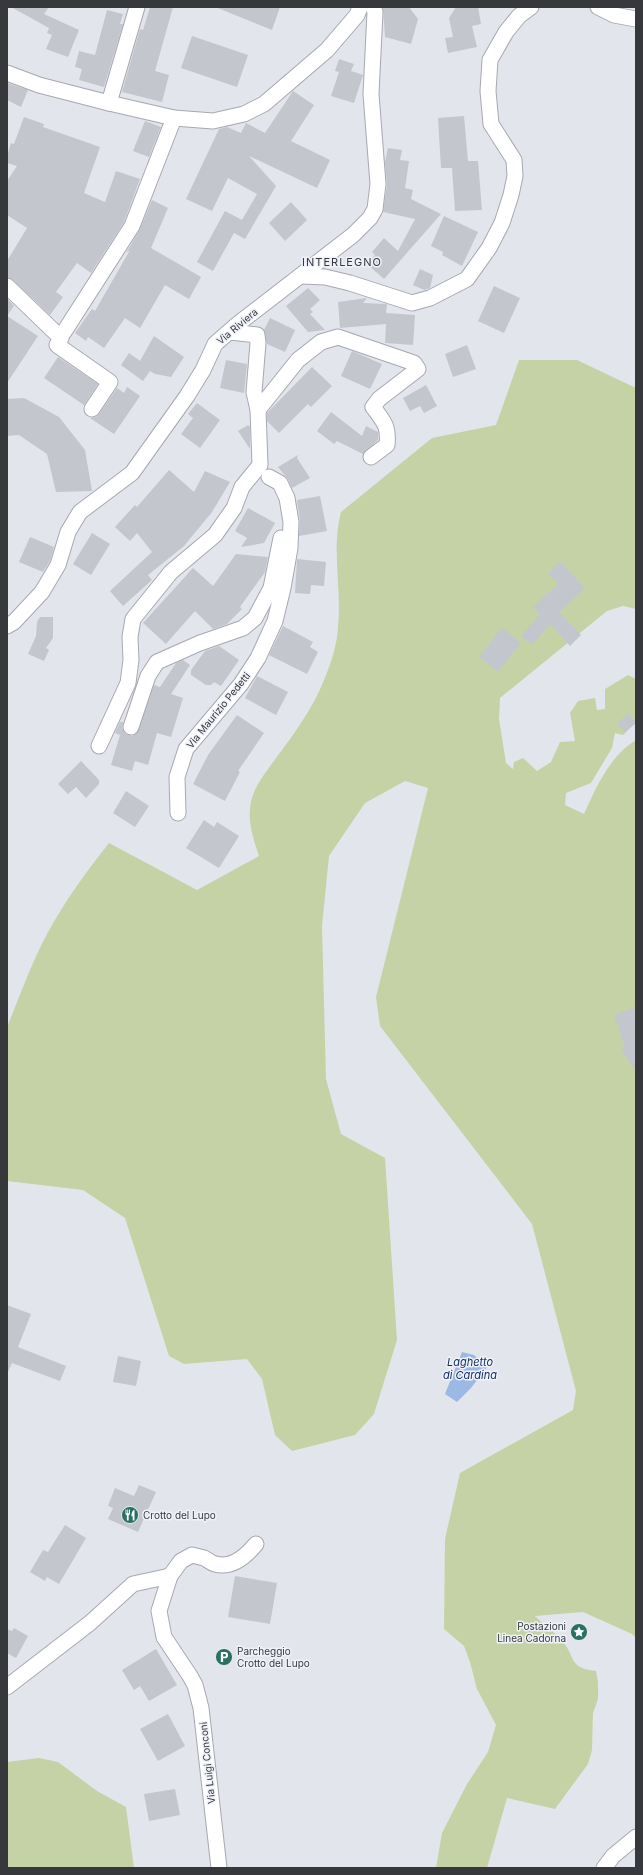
<svg xmlns="http://www.w3.org/2000/svg" width="643" height="1875" font-family="Inter,sans-serif">
<rect width="100%" height="100%" fill="#e3e5ed"/>
<!-- green -->
<g fill="#c5d2a5">
<path d="M519,360h58l59,28v221l-13,-3 -16,5 -107,87 -1,21 7,44 7,6 1,-7 9,-4 14,13 14,-9 9,-20 15,-1 -5,-28 8,-12 17,-3 2,12 8,-1v-20l23,-14 8,4v43l-13,13 -8,-2 -3,15 -21,35 -25,10 -1,12 19,9c12,-27 26,-58 52,-74v898l-4,-4 -49,-22 -48,4c9,9 20,16 28,26 13,15 5,26 33,29l2,11v17l-5,14 -1,37 -4,14 -33,45 -48,-11 -20,70h-51l6,-35 25,-49 21,-32 8,-27 -19,-36 -7,-27 -6,-16 -20,-17 1,-90 15,-66 113,-63 3,-19 -44,-167 -152,-198 -4,-29 52,-209 -23,-7 -40,22 -36,53 -7,70 4,153 15,55 44,24 12,182 -23,74 -19,21 -63,16 -17,-16 -13,-56 -15,-20 -63,5 -15,-8 -44,-138 -42,-28 -76,-9v-154c13,-31 24,-63 40,-93 18,-33 39,-62 62,-91l88,47 62,-34c-6,-18 -12,-35 -8,-54 3,-16 16,-31 25,-44 18,-24 37,-50 48,-78 7,-16 13,-35 14,-53 4,-38 -7,-78 3,-115l91,-74 64,-13z"/>
<polygon points="39,1758 58,1762 97,1791 126,1807 134,1868 7,1868 7,1762"/>
</g>
<!-- water -->
<polygon fill="#9cb8e4" points="462,1352 474,1355 487,1367 471,1388 457,1402 445,1394"/>
<!-- building -->
<g fill="#c4c6cd">
<polygon points="11,7 49,7 44,14 79,30 68,57 46,49 52,35 47,33 49,28"/>
<polygon points="150,7 173,7 155,71 169,75 162,102 122,92 140,29 143,30"/>
<polygon points="215,7 280,7 272,30"/>
<polygon points="383,7 409,7 418,19 411,44 385,37"/>
<polygon points="456,7 478,7 481,24 472,26 477,47 448,53 445,38 453,37 449,18"/>
<polygon points="107,10 123,14 120,24 123,24 104,87 79,80 82,69 75,67 79,51 95,55"/>
<polygon points="192,36 248,55 237,87 181,68"/>
<polygon points="339,59 354,64 351,71 363,75 354,103 331,96 339,72 335,71"/>
<polygon points="7,83 28,90 21,107 7,100"/>
<polygon points="293,91 314,105 291,141 330,160 317,188 249,156 276,186 245,239 234,233 213,271 197,262 225,211 242,220 257,194 228,178 212,211 186,199 219,129 227,127 241,133 246,123 265,133"/>
<polygon points="464,116 468,161 478,161 482,210 455,211 452,168 441,168 438,118"/>
<polygon points="24,117 44,124 43,127 100,147 84,193 105,202 116,171 140,179 124,222 91,273 77,263 56,292 63,297 50,315 13,280 7,277 7,261 27,228 7,215 7,181 17,166 7,163 7,156 11,143 14,144"/>
<polygon points="145,121 161,127 149,157 133,151"/>
<polygon points="388,148 402,150 400,160 409,161 405,188 413,190 411,199 441,214 384,279 367,264 375,255 372,252 384,238 398,251 415,219 383,212 387,185 385,162"/>
<polygon points="152,200 168,208 151,248 201,277 189,299 165,285 140,328 125,318 104,348 88,337 86,341 75,333 92,309 95,311 130,250 126,253 140,229"/>
<polygon points="291,202 307,220 285,241 269,223"/>
<polygon points="444,216 478,232 462,266 442,255 443,252 431,246"/>
<polygon points="420,269 433,275 430,288 424,290 413,285"/>
<polygon points="494,286 520,298 504,333 478,321"/>
<polygon points="308,288 320,300 310,309 313,312 310,314 325,330 308,332 286,306"/>
<polygon points="7,298 14,306 7,316 38,336 7,383"/>
<polygon points="367,298 363,303 387,304 386,313 415,315 413,345 385,343 386,324 340,328 338,302"/>
<polygon points="270,318 295,330 285,352 267,344 264,330"/>
<polygon points="154,336 184,357 171,377 155,374 150,371 143,381 121,365 129,353 140,361"/>
<polygon points="467,345 476,369 453,377 445,354"/>
<polygon points="352,351 382,364 370,389 341,376"/>
<polygon points="58,357 98,384 84,405 44,378"/>
<polygon points="226,360 247,364 244,393 220,388"/>
<polygon points="312,367 332,386 311,407 308,404 279,433 267,421 267,413"/>
<polygon points="426,385 437,406 424,413 420,406 410,411 403,398"/>
<polygon points="127,387 140,396 114,434 90,418 96,417 99,414 117,388 124,393"/>
<polygon points="24,398 59,417 85,450 92,491 56,492 47,454 19,435 7,436 7,399"/>
<polygon points="197,403 220,420 200,448 181,434 193,418 188,414"/>
<polygon points="331,412 362,436 366,426 378,432 378,440 363,454 337,441 334,444 317,431"/>
<polygon points="248,425 250,427 250,449 238,431"/>
<polygon points="298,455 297,458 310,478 292,488 288,479 278,467"/>
<polygon points="169,470 194,492 205,471 230,482 212,512 184,546 148,575 152,580 123,606 110,591 152,552 137,533 130,541 115,527 135,505 137,507"/>
<polygon points="320,496 327,531 299,536 300,521 297,500"/>
<polygon points="248,508 275,523 264,543 241,547 247,538 235,531"/>
<polygon points="92,533 110,544 91,575 73,564"/>
<polygon points="30,537 54,547 50,561 43,572 19,562"/>
<polygon points="236,554 268,557 265,572 240,607 242,609 227,624 213,629 195,611 166,644 143,623 193,568 213,586"/>
<polygon points="297,559 326,562 324,586 311,585 310,594 295,593"/>
<polygon points="560,561 585,588 559,612 581,635 570,646 550,624 532,645 521,636 540,614 533,607 558,584 548,573"/>
<polygon points="40,617 53,617 53,638 46,648 49,650 44,661 28,654 36,636 37,622"/>
<polygon points="283,626 313,642 310,647 318,652 307,674 269,655"/>
<polygon points="502,627 521,643 498,672 479,657"/>
<polygon points="219,646 239,660 221,686 214,682 211,685 206,685 191,675 191,670 205,651"/>
<polygon points="183,660 190,665 171,694 183,698 171,737 157,733 148,765 135,761 132,771 111,765 120,735 115,733 120,722 123,722 122,728 125,733 132,736 137,733 154,685 160,687 176,663"/>
<polygon points="257,676 288,692 276,715 245,698"/>
<polygon points="629,713 636,723 625,732 617,723"/>
<polygon points="237,715 264,733 238,771 240,772 225,801 193,784 208,755"/>
<polygon points="81,761 99,780 99,784 86,798 76,787 68,794 58,784"/>
<polygon points="126,791 149,806 135,827 113,813"/>
<polygon points="204,820 214,827 217,822 239,836 219,868 186,848"/>
<polygon points="636,1007 636,1072 621,1050 625,1047 614,1015"/>
<polygon points="7,1305 31,1314 18,1347 66,1366 60,1381 12,1363 7,1374"/>
<polygon points="118,1356 141,1361 136,1386 113,1382"/>
<polygon points="139,1485 156,1492 138,1532 108,1519 113,1508 108,1506 115,1488 134,1496"/>
<polygon points="65,1525 86,1538 59,1584 47,1577 45,1581 30,1572 43,1550 48,1552"/>
<polygon points="235,1576 277,1583 270,1624 228,1617"/>
<polygon points="14,1628 28,1636 16,1658 7,1653 7,1629 12,1631"/>
<polygon points="156,1649 177,1685 149,1701 140,1686 134,1690 122,1670"/>
<polygon points="168,1714 185,1746 158,1761 140,1729"/>
<polygon points="175,1789 180,1815 149,1821 144,1794"/>
</g>
<g fill="none" stroke-linecap="round" stroke-linejoin="round">
<!-- minor casing -->
<g stroke="#a7a8b0" stroke-width="17">
<g id="minor">
<polyline points="598,7 614,15 636,19"/>
<polyline points="7,73 39,85 109,103 174,118 213,121 244,114 264,104 327,50 357,15 360,7"/>
<polyline points="109,103 137,7"/>
<polyline points="301,276 325,277 350,283 412,303 430,298 467,279 489,248 502,223 511,195 515,176 514,160 491,124 488,91 490,60 506,32 519,16 531,7"/>
<polyline points="7,286 61,338 57,345 110,382 92,409"/>
<polyline points="64,332 132,226 174,118"/>
<path d="M258,410l40,-50 23,-18 17,-5 76,26 4,6 -39,30 -6,8c11,15 16,19 14,38l-16,12"/>
<polyline points="7,626 14,622 42,592 58,565 68,532 80,512 132,473 187,396 203,370 215,344 239,323 353,235 370,218 375,209 378,184 371,94 375,12 373,7"/>
<polyline points="131,727 148,676 157,662 200,643 243,628 255,618 271,588 281,538"/>
<polyline points="99,746 128,683 131,660 130,637 133,619 171,572 215,535 234,508 242,487 260,465 258,410 254,392 258,343 257,335 230,332"/>
<polyline points="178,813 177,777 186,749 241,684 258,658 275,621 283,588 290,548 291,522 287,498 280,483 269,477"/>
<polyline points="7,1687 90,1623 133,1584 170,1576"/>
<path d="M219,1868l-18,-160 -6,-23 -5,-9 -26,-39 -5,-26 11,-35 11,-15 11,-6c4,1 8,2 12,3 4,2 7,5 11,6 17,5 32,-9 41,-20"/>
<polyline points="604,1868 613,1856 636,1837"/>
</g>
</g>
<!-- minor -->
<use href="#minor" stroke="#fff" stroke-width="15"/>
</g>
<!-- icons -->
<defs>
<g id="restaurant-disc" transform="scale(0.9)"><circle r="9.5" fill="#2b7064" stroke="#f0f2fa"/><path d="M-5-6h1v4h1v-4h1v4h1v-4h1v5L-1.5 .5V6h-2V.5L-5-1ZM5-6V6H3V1.5H1.5Q1.5-4 5-6Z" fill="#fff"/></g>
<g id="sight-disc" transform="scale(0.9)"><circle r="9.5" fill="#2b7064" stroke="#f0f2fa"/><path d="M0-6L1.8-2.2L6-1.7L2.9 1.2L3.7 5.4L0 3.3L-3.7 5.4L-2.9 1.2L-6-1.7L-1.8-2.2Z" fill="#fff"/></g>
<g id="parking-disc" transform="scale(0.9)"><circle r="9.5" fill="#2b7064" stroke="#f0f2fa"/><path d="M-3.5-5.5H1a3.5 3.5 0 0 1 0 7H-1V5.5H-3.5ZM-1-3.4V-.6H.8a1.4 1.4 0 0 0 0-2.8Z" fill="#fff"/></g>
</defs>
<g fill-rule="evenodd">
<use href="#restaurant-disc" x="130" y="1515"/>
<use href="#sight-disc" x="579" y="1632"/>
<use href="#parking-disc" x="224" y="1657"/>
</g>
<g text-anchor="middle" stroke-width="3" stroke-linejoin="round" paint-order="stroke">
<!-- street labels -->
<g font-size="10" fill="#37383b" stroke="#f0f2fa">
<text transform="translate(237 326) rotate(-40)" y="4">Via Riviera</text>
<text transform="translate(218 710) rotate(-51)" y="4">Via Maurizio Pedetti</text>
<text transform="translate(207 1763) rotate(-96)" y="4">Via Luigi Conconi</text>
</g>
<!-- poi labels -->
<g font-size="10" fill="#37383b" stroke="#f0f2fa" text-anchor="start">
<text x="143" y="1519">Crotto del Lupo</text>
<text x="566" y="1630" text-anchor="end">Postazioni<tspan x="566" dy="12">Linea Cadorna</tspan></text>
<text x="237" y="1655">Parcheggio<tspan x="237" dy="12">Crotto del Lupo</tspan></text>
</g>
<!-- neighbourhood labels -->
<g font-size="11" letter-spacing="1" fill="#36383e" stroke="#f0f2fa">
<text x="342" y="266">INTERLEGNO</text>
</g>
<!-- water labels -->
<g font-size="11" font-style="italic" fill="#103166" stroke="#f0f2fa">
<text x="470" y="1366">Laghetto<tspan x="470" dy="13">di Cardina</tspan></text>
</g>
</g>
<!-- border -->
<rect width="643" height="1875" fill="none" stroke="#37383b" stroke-width="16"/>
</svg>
